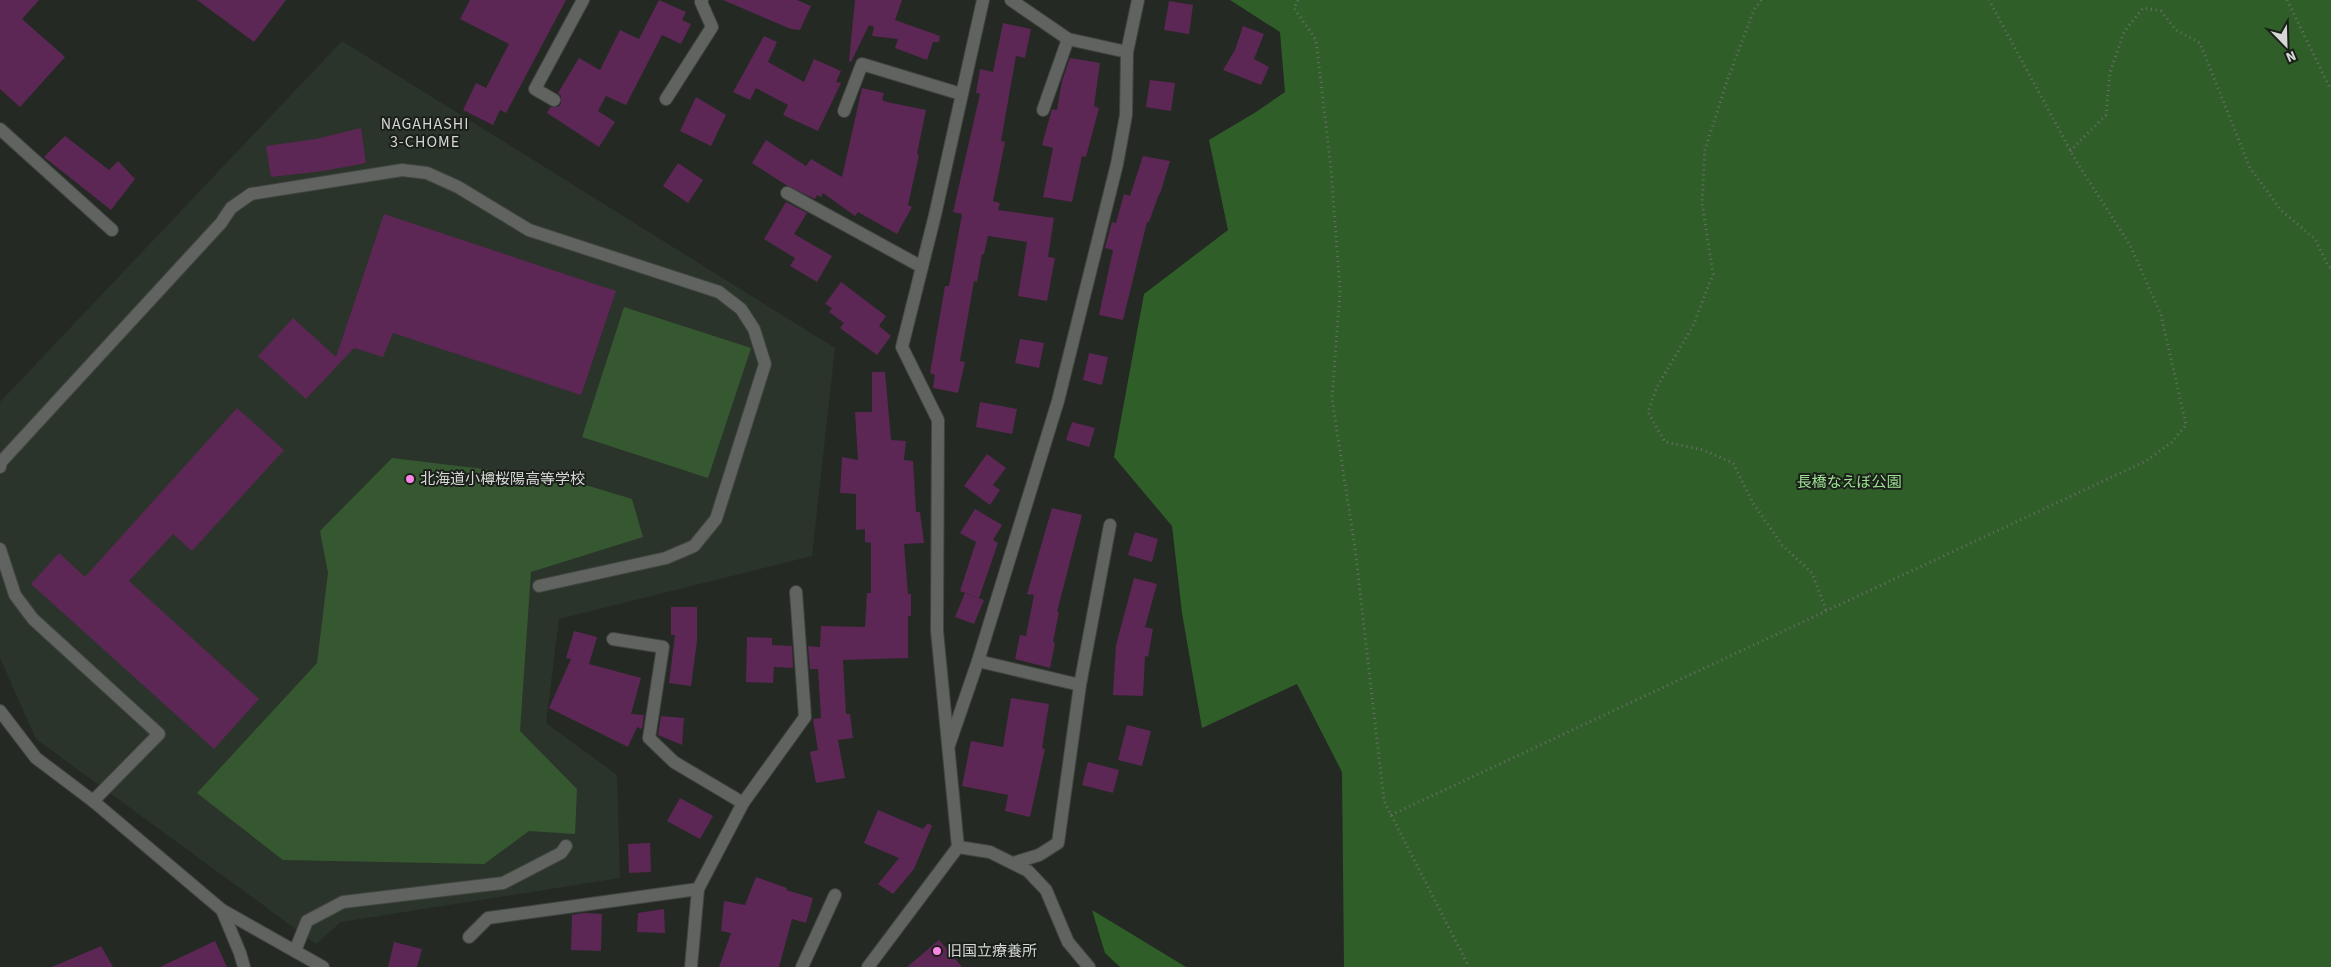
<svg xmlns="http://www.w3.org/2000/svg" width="2331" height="967" font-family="'Source Sans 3','Noto Sans JP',sans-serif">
<rect width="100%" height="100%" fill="#242924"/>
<!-- built -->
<polygon fill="#2b342a" points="342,41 835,348 812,556 559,619 546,723 617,775 620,878 341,922 316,944 36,739 0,658 0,402"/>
<!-- green -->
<g fill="#355830">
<polygon points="624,307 751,348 708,478 582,437"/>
<polygon points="392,458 566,479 632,499 643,537 531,572 520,731 577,789 575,834 529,831 484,864 283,860 197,793 317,663 328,573 320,531"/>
</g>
<!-- forest -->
<g fill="#2f5e28">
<polygon points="1230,0 2331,0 2331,967 1344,967 1342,772 1297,684 1202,728 1182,613 1172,526 1114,457 1144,294 1228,230 1209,140 1256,112 1285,92 1280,32"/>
<polygon points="1092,910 1186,967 1120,967 1105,953"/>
</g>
<!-- building -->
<g fill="#5c2754">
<polygon points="0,0 39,0 22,19 65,57 20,107 0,89"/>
<polygon points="197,0 286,0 254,42"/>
<polygon points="470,0 566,0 506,113 500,110 493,125 463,110 476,83 486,88 509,44 460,19"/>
<polygon points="659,0 686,12 682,20 691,24 681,44 662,35 626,105 606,96 598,111 615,122 599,147 547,113 550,107 558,107 561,104 561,96 558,93 579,58 600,70 620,30 639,39"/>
<polygon points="723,0 797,0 811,6 800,30 791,29"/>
<polygon points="855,0 902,0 895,20 940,36 939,42 933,42 927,60 895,48 898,39 872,36 874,27 869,25 851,62 849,61"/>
<polygon points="1169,1 1193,5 1189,34 1164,30"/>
<polygon points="1003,23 1031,29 1025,58 1016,56 1001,141 1005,142 993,201 1000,203 998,210 1054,218 1048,257 1055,258 1047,301 1018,296 1027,242 988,236 984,254 982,254 977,282 974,281 960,361 965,362 958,393 933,388 935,375 930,373 945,286 949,286 962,214 953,212 980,94 976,93 980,69 993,72"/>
<polygon points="1243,26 1264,34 1254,59 1269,67 1261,85 1223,70 1235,50"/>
<polygon points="764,36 777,42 768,62 804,82 814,59 841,71 836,82 841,83 818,131 783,115 788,105 756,88 750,100 733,92"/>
<polygon points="1070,58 1100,63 1094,106 1099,108 1086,157 1082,156 1072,202 1043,197 1053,148 1042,145 1052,109 1057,110 1062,81"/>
<polygon points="1150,80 1175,83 1171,111 1146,107"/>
<polygon points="862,88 884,93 882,100 887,102 926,110 917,154 919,155 908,205 912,207 897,234 858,212 855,216 823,193 821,197 817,195 815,199 786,185 752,163 766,140 806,166 811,159 842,177"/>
<polygon points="696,97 726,115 711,146 680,131"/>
<polygon points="361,128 366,163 323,171 271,177 266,146 316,139"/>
<polygon points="65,136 109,170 118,161 135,179 111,210 44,157"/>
<polygon points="1143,156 1170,161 1160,194 1159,194 1149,222 1147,222 1123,320 1099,315 1113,250 1105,248 1112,222 1116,223 1124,194 1130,196"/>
<polygon points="678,163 703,180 688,203 663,186"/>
<polygon points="786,202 807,213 794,234 832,256 817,282 790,266 795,258 764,239"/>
<polygon points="384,214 616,291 581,395 393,333 383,357 354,348 306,399 258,356 293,318 336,357"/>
<polygon points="841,282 886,316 879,326 891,336 877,355 840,328 844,323 829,312 832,308 825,304"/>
<polygon points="1020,339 1044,343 1039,368 1015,363"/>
<polygon points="1089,353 1108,357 1102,385 1083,380"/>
<polygon points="872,372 885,372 891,440 906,441 904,460 913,461 916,512 920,512 924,543 904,544 908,594 911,594 911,616 908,616 908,658 843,660 846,714 850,714 853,738 838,740 845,778 816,783 810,752 818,750 813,719 821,718 818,669 810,669 808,646 820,647 821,626 865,627 867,593 871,593 871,543 865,542 865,529 856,530 856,494 840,493 842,457 858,460 855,412 872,412"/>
<polygon points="980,402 1017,409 1012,434 976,427"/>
<polygon points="237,408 284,450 192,551 173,534 129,581 259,699 214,749 31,584 59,553 85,577"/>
<polygon points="1072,422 1095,428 1089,447 1066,440"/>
<polygon points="987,454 1006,468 993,485 1000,490 990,505 964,486"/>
<polygon points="1052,508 1082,515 1057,612 1059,612 1053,642 1055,643 1050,668 1015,659 1020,635 1026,636 1034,595 1027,594"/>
<polygon points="975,509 1002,525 993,540 998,543 979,598 960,591 976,542 960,533"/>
<polygon points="1135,532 1158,539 1152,562 1128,555"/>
<polygon points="1134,578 1157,584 1145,627 1153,629 1148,657 1145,656 1143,696 1113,695 1116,645"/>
<polygon points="965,593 984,600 974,624 955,617"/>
<polygon points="671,607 697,607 697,641 691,686 669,683 675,635 671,635"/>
<polygon points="574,631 597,637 589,664 641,678 631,714 644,715 642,729 637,727 628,747 549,708 571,659 566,658"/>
<polygon points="747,637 772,638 772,645 792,646 793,668 774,667 773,683 746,682"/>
<polygon points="1011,698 1049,704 1042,748 1045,749 1030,817 1005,811 1008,795 962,786 971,741 1003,747"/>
<polygon points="661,716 684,718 682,745 658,735"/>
<polygon points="1127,725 1151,731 1142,766 1118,760"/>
<polygon points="1088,762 1119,770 1113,793 1082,785"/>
<polygon points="680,798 713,816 700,839 667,821"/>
<polygon points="878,810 923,829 928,823 932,826 914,869 893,894 878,884 899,858 864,843"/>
<polygon points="650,843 651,872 629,873 628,844"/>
<polygon points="756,877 787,888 786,890 813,898 806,923 792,919 779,967 719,967 731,933 721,931 724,901 745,905"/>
<polygon points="664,909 665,933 637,932 638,913"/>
<polygon points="584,913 602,914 601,951 571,950 572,915"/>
<polygon points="939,940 962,967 907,967"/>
<polygon points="215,941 227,967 160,967"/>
<polygon points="394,942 422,949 417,967 388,967"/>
<polygon points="101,946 113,967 52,967"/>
</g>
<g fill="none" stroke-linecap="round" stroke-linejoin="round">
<!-- service casing -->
<g stroke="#404540" stroke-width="14">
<g id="service">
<polyline points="1043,110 1068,39"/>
<polyline points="0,467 1,462 221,223 231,208 251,194 402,170 427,173 458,187 529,230 719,292 741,309 754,329 765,364 716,519 694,546 666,558 539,586"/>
<polyline points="0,549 15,595 33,619 159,734 93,801"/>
<polyline points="295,951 307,921 343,902 503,883 561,853 566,846"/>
</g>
</g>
<!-- minor casing -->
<g stroke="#404540" stroke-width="14">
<g id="minor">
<polyline points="1127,52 1138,0"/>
<polyline points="666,99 712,27 701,2 702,0"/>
<polyline points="554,100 535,89 583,0"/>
<polyline points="844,111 862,64 961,94"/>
<polyline points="0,129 112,230"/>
<polyline points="787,193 922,267"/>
<polyline points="613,639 663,647 649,738 674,762 743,803"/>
<polyline points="978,661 1080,685 1110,525"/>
<polyline points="0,711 36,758 93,801 222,910 323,967"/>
<polyline points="949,745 978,661 1058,401 1117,164 1126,115 1127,52 1068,39 1011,0"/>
<polyline points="958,847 990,852 1028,871 1046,890 1068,942 1089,967"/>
<polyline points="1013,863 1039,855 1058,843 1080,685"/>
<polyline points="222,910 240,953 244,967"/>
<polyline points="469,937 488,918 698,889"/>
<polyline points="691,967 698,889 743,803 805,717 796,592"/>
<polyline points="802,967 835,895"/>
<polyline points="868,967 958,847 937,631 938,420 902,347 935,215 983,0"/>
</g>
</g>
<!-- path -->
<g stroke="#6b6f6b" stroke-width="3" stroke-dasharray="1 4" stroke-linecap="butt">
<polyline points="1298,0 1294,8 1316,40 1331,168 1340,291 1332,399 1355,548 1384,801 1469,967"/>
<polyline points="1761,0 1754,10 1727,81 1705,150 1702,203 1713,274 1693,326 1657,387 1648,412 1665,442 1703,450 1733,463 1753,503 1782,545 1812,573 1826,610"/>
<polyline points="2287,0 2331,90"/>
<polyline points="2070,151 2106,115 2110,72 2124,32 2143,8 2161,11 2176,30 2200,43 2250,168 2281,210 2315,239 2328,266 2331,268"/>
<polyline points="1391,815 2146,461 2171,443 2186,425 2161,315 2130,245 2076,161 1989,0"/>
</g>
<!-- service -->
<use href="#service" stroke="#606360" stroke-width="12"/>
<!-- minor -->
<use href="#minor" stroke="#606360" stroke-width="12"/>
</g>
<!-- markers -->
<g fill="#fa87e7" stroke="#1b1f1a" stroke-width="2">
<circle cx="410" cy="479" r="5"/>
<circle cx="937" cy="951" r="5"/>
</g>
<g text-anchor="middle" stroke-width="4" stroke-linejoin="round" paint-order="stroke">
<!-- poi labels -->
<g font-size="15" fill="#d5d8d5" stroke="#1b1f1a" text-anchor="start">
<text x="420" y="484">北海道小樽桜陽高等学校</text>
<text x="947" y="956">旧国立療養所</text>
</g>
<!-- park labels -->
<g font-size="15" fill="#9ce292" stroke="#1b1f1a">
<text x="1849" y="487">長橋なえぼ公園</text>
</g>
<!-- neighbourhood labels -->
<g font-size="16" letter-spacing="1" fill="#d5d8d5" stroke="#1b1f1a">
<text x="425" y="129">NAGAHASHI<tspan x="425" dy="18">3-CHOME</tspan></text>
</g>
</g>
<!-- north arrow -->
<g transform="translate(2286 45) rotate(157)" stroke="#1b1f1a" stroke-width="4" paint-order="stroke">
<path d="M0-4L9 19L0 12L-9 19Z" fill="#d5d8d5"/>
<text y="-8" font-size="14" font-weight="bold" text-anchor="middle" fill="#d5d8d5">N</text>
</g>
</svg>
